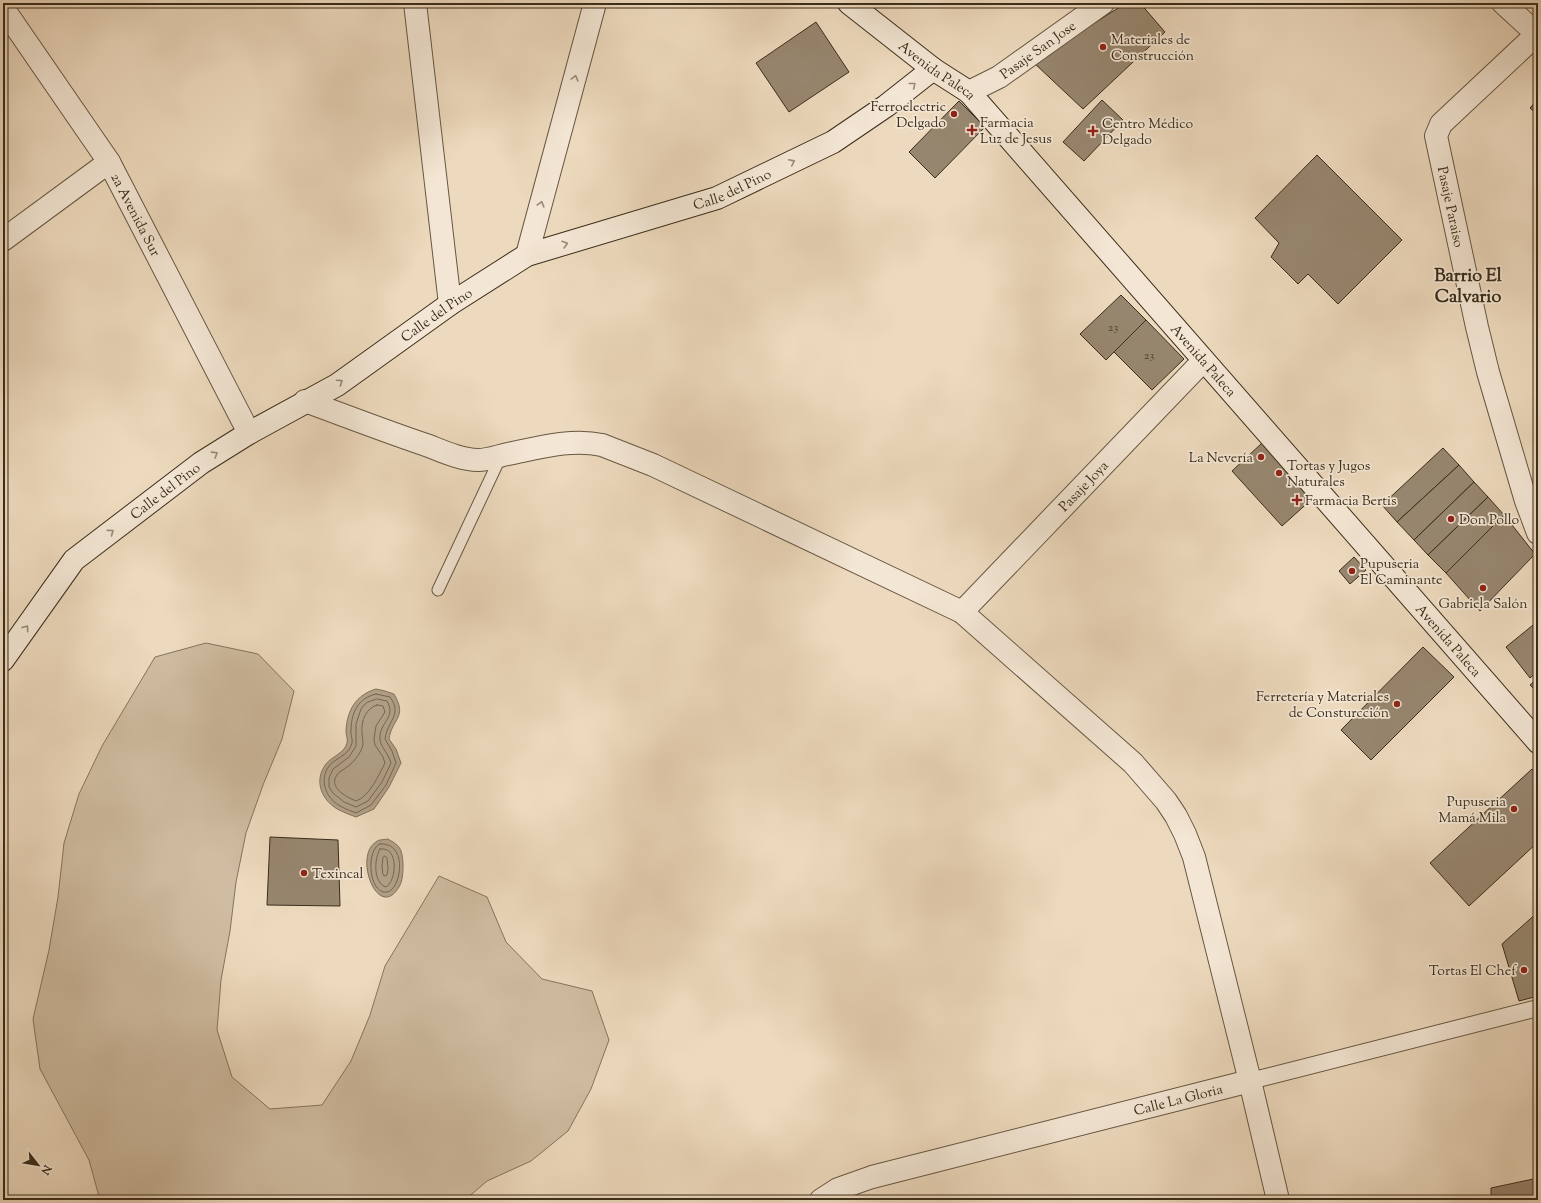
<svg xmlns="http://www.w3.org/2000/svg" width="1541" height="1203" font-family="'Sorts Mill Goudy',serif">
<rect width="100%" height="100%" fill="#edd9bd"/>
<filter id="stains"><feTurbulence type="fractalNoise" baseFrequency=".005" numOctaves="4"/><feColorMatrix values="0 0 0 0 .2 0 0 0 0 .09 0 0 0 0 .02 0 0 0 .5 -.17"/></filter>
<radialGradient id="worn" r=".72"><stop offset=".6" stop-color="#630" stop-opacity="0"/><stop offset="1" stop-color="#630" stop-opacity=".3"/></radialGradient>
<!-- green -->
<polygon fill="#cfbca1" stroke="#84745e" points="206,643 258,654 294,691 282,739 263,785 246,833 236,882 230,931 221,980 217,1030 232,1077 270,1109 322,1105 351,1061 370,1015 385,966 439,876 487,897 506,942 542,979 592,991 609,1040 591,1089 568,1131 531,1161 487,1181 465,1200 100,1200 89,1160 40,1069 33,1019 49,950 58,897 64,843 79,794 102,746 155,657"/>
<!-- water -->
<g fill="#b09f86" stroke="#81715b">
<path d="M376,689l9,2 9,3c14,24 -2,24 -5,45l7,10 5,14 -12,24 -15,22 -18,8c-5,-2 -11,-4 -17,-7 -17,-9 -26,-29 -13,-46 6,-8 18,-10 21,-21 1,-4 -1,-8 -1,-12 1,-21 10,-36 30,-42z"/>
<path d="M388,839c5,3 11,6 13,12 3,8 3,29 -2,36 -21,35 -46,-31 -23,-45 3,-3 8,-2 12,-3z"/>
</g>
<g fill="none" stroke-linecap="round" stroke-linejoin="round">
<!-- shore -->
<g stroke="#756650" stroke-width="1">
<path d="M376,694l14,3c13,18 -3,24 -5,42l7,12 4,12 -10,22 -15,20 -15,8c-5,-2 -10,-4 -14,-6 -15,-7 -24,-26 -13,-41 6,-8 20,-10 23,-23 1,-4 -2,-9 -1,-12 0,-18 7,-33 25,-37z"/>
<path d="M377,699l10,2c10,17 -9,22 -7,39 1,7 9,15 11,23l-9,19 -14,19 -12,6 -12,-5 -11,-9 -4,-6v-9l4,-9 16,-12 7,-11v-22l5,-15 5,-6z"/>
<path d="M377,705l6,1 2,6 -9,14 -2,13 1,6 8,12 2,6c-7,13 -15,33 -29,38 -10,-4 -28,-14 -19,-26 2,-4 7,-5 10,-8 7,-5 14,-14 16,-22 0,-5 -1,-9 -1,-13 -1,-11 4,-24 15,-27z"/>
<path d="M380,844c29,-2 21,46 7,48 -18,3 -22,-42 -7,-48z"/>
<path d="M380,849c20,-3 16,33 6,38 -13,-4 -12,-28 -6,-38z"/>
<polygon points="385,856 387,858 388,869 387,875 385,876 383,875 382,866 383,858"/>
</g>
</g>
<!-- building -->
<g fill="#97866f" stroke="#3a2d1a">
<polygon points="1126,3 1140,3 1165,32 1083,109 1033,62"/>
<polygon points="816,22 849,72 789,112 756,63"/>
<polygon points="1538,99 1538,115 1530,108"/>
<polygon points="1102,100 1123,120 1084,161 1063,142"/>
<polygon points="959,101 985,127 935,178 909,152"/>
<polygon points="1317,155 1402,240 1338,304 1308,274 1298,284 1271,257 1279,243 1255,218"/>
<polygon points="1121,295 1146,320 1106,360 1080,334"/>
<polygon points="1146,320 1184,359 1152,390 1114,352"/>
<polygon points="1262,443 1312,499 1282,526 1232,471"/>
<polygon points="1443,448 1459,465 1397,522 1382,505"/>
<polygon points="1459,465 1474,482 1414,540 1397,522"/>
<polygon points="1474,482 1488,497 1428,555 1414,540"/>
<polygon points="1488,497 1504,515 1446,573 1428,555"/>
<polygon points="1504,515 1535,554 1480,611 1446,573"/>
<polygon points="1354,557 1366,570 1350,584 1339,571"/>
<polygon points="1538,621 1538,671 1530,678 1506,647"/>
<polygon points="1423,647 1454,677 1371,760 1341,730"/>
<polygon points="1538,678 1538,693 1530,685"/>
<polygon points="1532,769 1538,776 1538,842 1469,906 1430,863"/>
<polygon points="270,837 338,840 340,906 267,905"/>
<polygon points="1538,912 1538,996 1519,1001 1502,944"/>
<polygon points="1538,1178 1538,1200 1491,1200 1491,1188"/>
</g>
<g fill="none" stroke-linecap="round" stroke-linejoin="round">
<!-- service casing -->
<g stroke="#675843" stroke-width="13">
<polyline id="service" points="438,590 501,456"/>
</g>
<!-- pedestrian casing -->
<g stroke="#675843" stroke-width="18">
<polyline id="pedestrian" points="1250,1081 1538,1008"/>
</g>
<!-- minor casing -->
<g stroke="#675843" stroke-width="24">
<g id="minor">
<polyline points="415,3 450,304"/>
<polyline points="1503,3 1538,35"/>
<path id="s1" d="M3,8l106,154 140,271"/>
<path id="s2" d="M1537,34l-96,90 -5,12 41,191 11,45 38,129 12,32"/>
<path id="s3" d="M969,92l30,-15 104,-74"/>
<polyline points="3,240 109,162"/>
<path d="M305,401c41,15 82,31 124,45 15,6 33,14 49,14 11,0 20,-4 30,-6 30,-6 63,-16 94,-9l51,20 309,147 171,151 33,38 10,15 9,18 9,23 56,224 28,119"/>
<path id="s4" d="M962,612l241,-251"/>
</g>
</g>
<!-- tertiary casing -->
<g stroke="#675843" stroke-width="24">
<g id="tertiary">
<polyline points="527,255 595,3"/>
<path id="s5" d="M821,1200l17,-11 34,-12 378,-96"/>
</g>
</g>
<!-- secondary casing -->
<g stroke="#3a2d1a" stroke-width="24">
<g id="secondary">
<path id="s6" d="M849,3l84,66 36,23 569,650"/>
<path id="s7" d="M3,660l71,-100 127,-97 48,-30 88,-48 113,-81 77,-49 190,-57 116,-56 53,-36 47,-37"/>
</g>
</g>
<!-- service -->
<use href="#service" stroke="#f3e6d4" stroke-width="11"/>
<!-- pedestrian -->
<use href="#pedestrian" stroke="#f3e6d4" stroke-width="16"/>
<!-- minor -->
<use href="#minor" stroke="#f3e6d4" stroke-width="22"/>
<!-- tertiary -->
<use href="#tertiary" stroke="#f3e6d4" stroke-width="22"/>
<!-- secondary -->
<use href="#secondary" stroke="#f3e6d4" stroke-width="22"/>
</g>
<!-- one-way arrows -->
<defs><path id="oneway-chevron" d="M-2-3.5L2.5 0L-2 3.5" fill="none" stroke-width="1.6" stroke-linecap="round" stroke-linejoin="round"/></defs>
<g stroke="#968a77">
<use href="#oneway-chevron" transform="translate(575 78) rotate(-75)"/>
<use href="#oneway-chevron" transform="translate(913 85) rotate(-39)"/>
<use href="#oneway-chevron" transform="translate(792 162) rotate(-26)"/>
<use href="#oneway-chevron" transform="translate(541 204) rotate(-75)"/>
<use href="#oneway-chevron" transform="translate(565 244) rotate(-17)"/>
<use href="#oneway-chevron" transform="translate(340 382) rotate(-34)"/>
<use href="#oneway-chevron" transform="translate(215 454) rotate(-32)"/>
<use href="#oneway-chevron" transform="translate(111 532) rotate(-37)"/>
<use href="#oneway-chevron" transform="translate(26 628) rotate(-54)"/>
</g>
<!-- markers -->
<g fill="#8f2418" stroke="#f3e6d4" stroke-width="1.5">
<circle cx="1103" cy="47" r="4"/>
<circle cx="954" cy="114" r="4"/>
<path d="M970 124h4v4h4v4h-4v4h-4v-4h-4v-4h4z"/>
<path d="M1091 125h4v4h4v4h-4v4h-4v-4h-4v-4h4z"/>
<circle cx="1261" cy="457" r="4"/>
<circle cx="1279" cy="473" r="4"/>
<path d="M1295 494h4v4h4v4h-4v4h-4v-4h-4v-4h4z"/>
<circle cx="1451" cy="519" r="4"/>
<circle cx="1352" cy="571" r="4"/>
<circle cx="1483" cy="588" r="4"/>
<circle cx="1397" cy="704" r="4"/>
<circle cx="1514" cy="809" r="4"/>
<circle cx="304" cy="873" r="4"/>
<circle cx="1524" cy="970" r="4"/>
</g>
<g text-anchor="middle" stroke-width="3.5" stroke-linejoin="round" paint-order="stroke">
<!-- number labels -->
<g font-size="12" fill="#51432f">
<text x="1113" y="331">23</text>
<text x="1149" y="359">23</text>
</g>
<!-- poi labels -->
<g font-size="14" fill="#3a2d1a" stroke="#f3e6d4" text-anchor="start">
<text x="1111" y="44">Materiales de<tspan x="1111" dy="16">Construcción</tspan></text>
<text x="946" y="111" text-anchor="end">Ferroelectric<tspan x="946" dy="16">Delgado</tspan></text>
<text x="980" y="127">Farmacia<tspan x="980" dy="16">Luz de Jesus</tspan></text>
<text x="1102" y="128">Centro Médico<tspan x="1102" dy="16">Delgado</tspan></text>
<text x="1253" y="462" text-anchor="end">La Nevería</text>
<text x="1287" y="470">Tortas y Jugos<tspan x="1287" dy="16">Naturales</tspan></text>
<text x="1305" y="505">Farmacia Bertis</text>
<text x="1459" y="524">Don Pollo</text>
<text x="1360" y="568">Pupuseria<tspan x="1360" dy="16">El Caminante</tspan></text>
<text x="1483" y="608" text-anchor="middle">Gabriela Salón</text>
<text x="1389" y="701" text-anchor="end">Ferretería y Materiales<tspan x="1389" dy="16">de Consturcción</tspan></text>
<text x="1506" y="806" text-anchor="end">Pupuseria<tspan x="1506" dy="16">Mamá Mila</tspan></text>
<text x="312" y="878">Texincal</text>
<text x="1516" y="975" text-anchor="end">Tortas El Chef</text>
</g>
<!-- street labels -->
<g font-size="14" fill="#3a2d1a" stroke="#f3e6d4">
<text dy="5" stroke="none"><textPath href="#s3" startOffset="81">Pasaje San Jose</textPath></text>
<text dy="5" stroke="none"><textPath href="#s6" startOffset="111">Avenida Paleca</textPath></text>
<text dy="5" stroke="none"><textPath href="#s7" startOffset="885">Calle del Pino</textPath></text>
<text dy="5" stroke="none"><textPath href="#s2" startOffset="217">Pasaje Paraiso</textPath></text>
<text dy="5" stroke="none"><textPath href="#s1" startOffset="246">2a Avenida Sur</textPath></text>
<text dy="5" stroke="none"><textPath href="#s7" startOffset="561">Calle del Pino</textPath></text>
<text dy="5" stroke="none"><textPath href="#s6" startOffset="506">Avenida Paleca</textPath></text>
<text dy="5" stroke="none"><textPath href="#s4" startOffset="175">Pasaje Joya</textPath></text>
<text dy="5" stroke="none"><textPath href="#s7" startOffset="237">Calle del Pino</textPath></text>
<text dy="5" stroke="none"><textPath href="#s6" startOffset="878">Avenida Paleca</textPath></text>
<text dy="5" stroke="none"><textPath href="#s5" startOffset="372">Calle La Gloria</textPath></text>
</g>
<!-- district labels -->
<g font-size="18" font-weight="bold" fill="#3a2d1a" stroke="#f3e6d4">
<text x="1468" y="281">Barrio El<tspan x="1468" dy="21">Calvario</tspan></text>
</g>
</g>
<!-- margin -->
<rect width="1541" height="1203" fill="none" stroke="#edd9bd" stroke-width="16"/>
<rect x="4" y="4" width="1533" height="1195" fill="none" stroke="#3a2d1a" stroke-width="2"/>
<rect x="8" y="8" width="1525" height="1187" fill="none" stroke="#3a2d1a"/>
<!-- north arrow -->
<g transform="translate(38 1165) rotate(121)" stroke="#f3e6d4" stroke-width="3" paint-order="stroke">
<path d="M0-3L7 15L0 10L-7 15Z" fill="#3a2d1a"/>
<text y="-6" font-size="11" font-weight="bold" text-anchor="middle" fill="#3a2d1a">N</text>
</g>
<rect width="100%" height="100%" filter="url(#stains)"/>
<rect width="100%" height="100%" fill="url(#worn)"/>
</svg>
